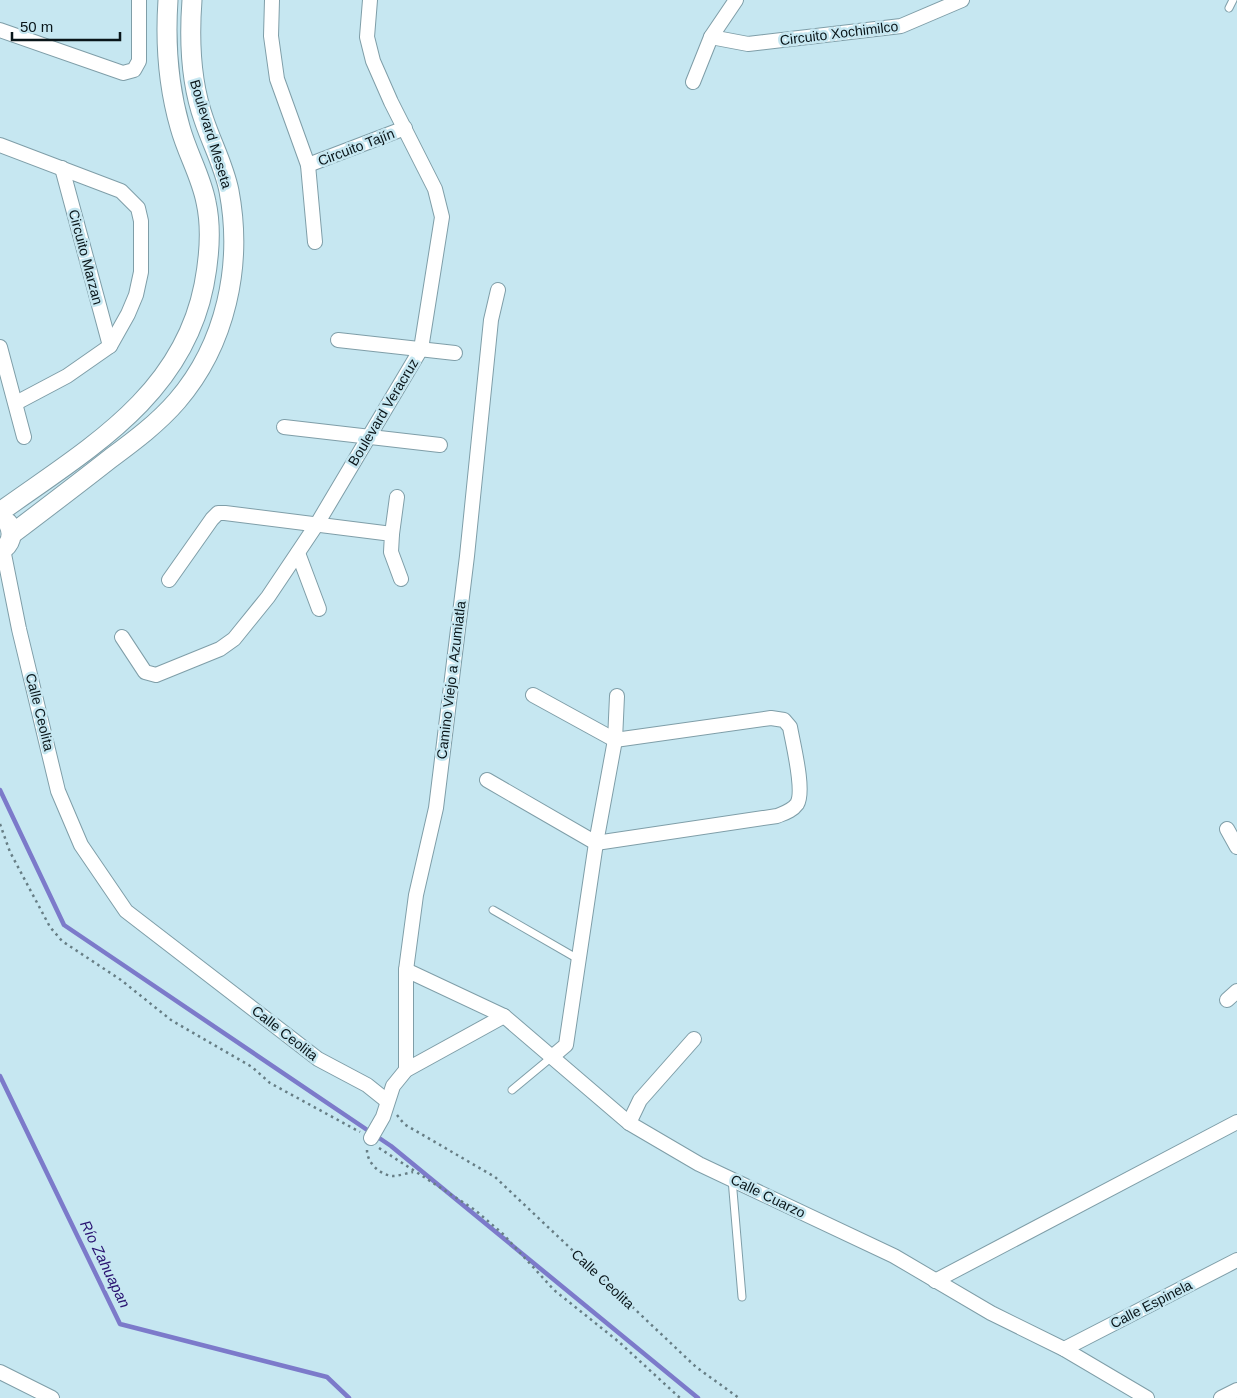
<svg xmlns="http://www.w3.org/2000/svg" width="1237" height="1398" font-family="Helvetica,sans-serif">
<rect width="100%" height="100%" fill="#c6e7f1"/>
<g fill="none" stroke-linecap="round" stroke-linejoin="round">
<!-- stream -->
<g stroke="#7c7aca" stroke-width="4.5">
<polyline points="0,790 64,925 391,1146 698,1398"/>
<polyline points="0,1076 120,1324 327,1377 349,1398"/>
</g>
<!-- lane casing -->
<g stroke="#7f9ea8" stroke-width="9">
<g id="lane">
<polyline points="1229,8 1233,0"/>
<polyline points="493,910 578,959"/>
<polyline points="512,1090 553,1056"/>
<polyline points="732,1179 742,1297"/>
</g>
</g>
<!-- street casing -->
<g stroke="#7f9ea8" stroke-width="16">
<g id="street">
<polyline points="272,0 271,36 277,79 308,165 315,242"/>
<polyline points="0,30 123,73 134,70 139,61 139,0"/>
<polyline points="711,37 748,44 901,26 962,0"/>
<polyline points="693,82 711,37 736,0"/>
<polyline points="0,145 121,191 138,208 141,221 141,272 136,295 128,314 110,346 67,376 16,403"/>
<polyline points="308,165 405,128"/>
<polyline points="62,168 110,346"/>
<polyline points="338,340 455,353"/>
<polyline points="0,347 24,437"/>
<polyline points="284,427 440,445"/>
<polyline points="392,534 397,497"/>
<polyline points="3,549 19,629 58,791 81,845 126,911 318,1059 367,1085 387,1101"/>
<polyline points="298,553 319,609"/>
<polyline points="169,580 212,519 218,513 225,513 392,534 391,552 401,579"/>
<polyline points="122,637 145,672 156,675 220,649 234,639 268,597 317,524 421,349 442,217 435,189 391,102 373,61 367,37 370,0"/>
<path d="M487,780l109,63 181,-27c7,-3 15,-5 20,-12 8,-13 -4,-60 -7,-77l-6,-7 -13,-2 -156,22 -82,-45"/>
<polyline points="1227,829 1237,847"/>
<polyline points="406,970 504,1016 629,1123 699,1164 894,1256 991,1313 1064,1349 1147,1398"/>
<polyline points="1227,1000 1237,991"/>
<polyline points="553,1056 566,1045 596,843 615,740 617,696"/>
<polyline points="406,1070 406,970 416,895 436,808 467,556 491,320 498,290"/>
<polyline points="629,1123 640,1100 694,1039"/>
<polyline points="371,1138 383,1117 393,1086 406,1070 504,1016"/>
<polyline points="935,1281 1237,1122"/>
<polyline points="1064,1349 1237,1260"/>
<polyline points="0,1372 52,1398"/>
<polyline points="1221,1398 1237,1390"/>
</g>
</g>
<!-- secondary casing -->
<g stroke="#7f9ea8" stroke-width="21">
<g id="secondary">
<path d="M0,512c86,-62 182,-115 204,-227 5,-26 8,-56 2,-83 -5,-26 -19,-49 -26,-75 -12,-42 -15,-83 -12,-127"/>
<path d="M12,534c33,-25 66,-50 99,-76 23,-17 47,-35 66,-57 49,-57 66,-136 52,-210 -5,-25 -17,-47 -25,-71 -14,-39 -15,-80 -12,-120"/>
<path d="M0,551c11,-6 14,-17 8,-28"/>
</g>
</g>
<!-- path -->
<g stroke="#677e85" stroke-width="2.5" stroke-dasharray="2.5 4" stroke-linecap="butt">
<polyline points="0,824 10,852 50,927 62,941 121,980 171,1020 252,1067 270,1083 360,1132"/>
<polyline points="397,1115 404,1124 495,1177 696,1367 739,1398"/>
<polyline points="379,1148 475,1210 503,1234 554,1290 619,1342 680,1398"/>
<path d="M367,1150c0,13 13,25 26,26 6,0 14,-3 20,-4"/>
</g>
<!-- lane -->
<use href="#lane" stroke="#fff" stroke-width="7"/>
<!-- street -->
<use href="#street" stroke="#fff" stroke-width="14"/>
<!-- secondary -->
<use href="#secondary" stroke="#fff" stroke-width="19"/>
</g>
<g text-anchor="middle" stroke-width="5" stroke-linejoin="round" paint-order="stroke">
<!-- street labels -->
<g font-size="14" fill="#091519" stroke="#c6e7f1">
<text transform="translate(839 33) rotate(-7)" y="5">Circuito Xochimilco</text>
<text transform="translate(211 134) rotate(73)" y="5">Boulevard Meseta</text>
<text transform="translate(356 147) rotate(-21)" y="5">Circuito Tajín</text>
<text transform="translate(86 257) rotate(75)" y="5">Circuito Marzan</text>
<text transform="translate(383 412) rotate(-59)" y="5">Boulevard Veracruz</text>
<text transform="translate(451 680) rotate(-83)" y="5">Camino Viejo a Azumiatla</text>
<text transform="translate(40 712) rotate(76)" y="5">Calle Ceolita</text>
<text transform="translate(285 1033) rotate(38)" y="5">Calle Ceolita</text>
<text transform="translate(768 1196) rotate(26)" y="5">Calle Cuarzo</text>
<text transform="translate(603 1279) rotate(43)" y="5">Calle Ceolita</text>
<text transform="translate(1151 1304) rotate(-27)" y="5">Calle Espinela</text>
</g>
<!-- water labels -->
<g font-size="15" font-style="italic" fill="#291271" stroke="#c6e7f1">
<text transform="translate(105 1264) rotate(64)" y="5">Río Zahuapan</text>
</g>
</g>
<!-- scale -->
<path d="M12 32v8h108v-8" fill="none" stroke="#091519" stroke-width="2.5"/>
<text x="20" y="32" font-size="15" fill="#091519" stroke="#c6e7f1" stroke-width="4" paint-order="stroke">50 m</text>
</svg>
